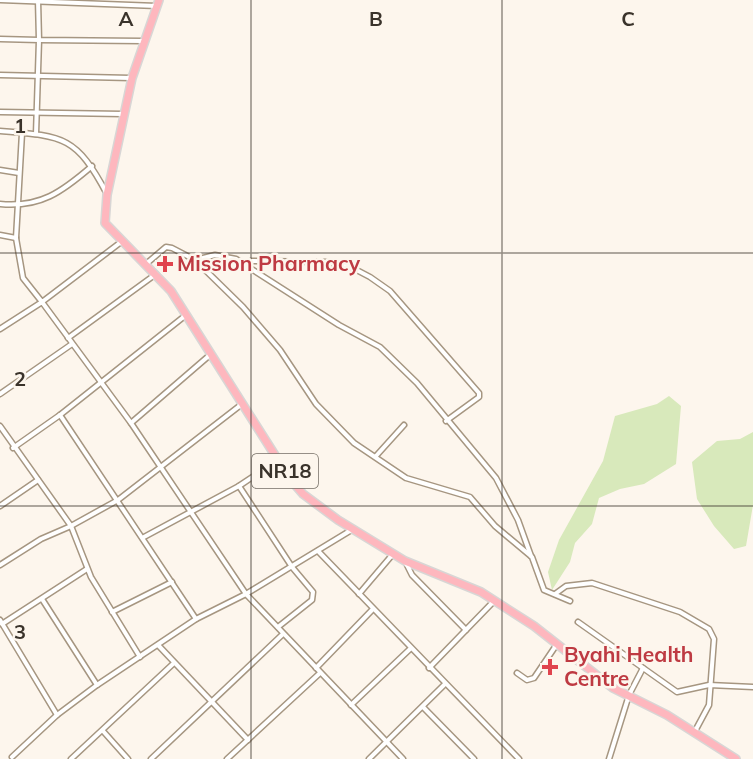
<svg xmlns="http://www.w3.org/2000/svg" width="753" height="759" font-family="Mulish,sans-serif">
<rect width="100%" height="100%" fill="#fdf6ed"/>
<!-- green -->
<g fill="#d8e9bb">
<polygon points="669,396 681,406 676,464 644,484 620,489 599,498 592,524 575,543 570,562 552,590 548,572 559,540 603,461 615,416 657,404"/>
<polygon points="753,432 753,505 746,546 734,549 714,526 697,499 692,462 717,441 740,439"/>
</g>
<g fill="none" stroke-linecap="round" stroke-linejoin="round">
<!-- street casing -->
<g stroke="#a69681" stroke-width="7">
<g id="street">
<polyline points="0,0 157,6"/>
<polyline points="38,0 39,40 143,41"/>
<polyline points="0,39 39,40 36,134"/>
<polyline points="0,75 131,78"/>
<polyline points="0,112 123,114"/>
<path d="M0,131c64,5 76,5 107,63"/>
<polyline points="22,133 16,238 23,278 42,302 121,242"/>
<polyline points="0,170 19,173"/>
<path d="M0,204c40,4 62,-12 92,-38"/>
<polyline points="0,235 16,238"/>
<polyline points="195,260 215,255 236,259 339,325 380,347 417,383 496,478 518,520 531,556"/>
<polyline points="146,264 166,247 172,248 195,260 243,307 280,350 316,404 354,443 406,478 470,497 495,526 532,557 544,590 570,601"/>
<polyline points="244,264 251,261 325,262 349,266 370,277 390,291 479,393 479,397 446,421"/>
<polyline points="0,329 42,302 131,423 246,594 403,759"/>
<polyline points="68,338 156,274"/>
<polyline points="0,394 72,344"/>
<polyline points="60,415 196,619"/>
<polyline points="131,423 211,354"/>
<polyline points="0,426 71,526 91,577 140,657"/>
<polyline points="13,448 60,415 186,315"/>
<polyline points="376,456 404,425"/>
<polyline points="239,486 278,460"/>
<polyline points="0,506 38,480"/>
<polyline points="144,537 239,486 292,567 313,592 312,600 278,627"/>
<polyline points="318,551 519,759"/>
<polyline points="405,561 412,575 466,630"/>
<polyline points="0,565 41,539 71,526 118,500 242,404"/>
<polyline points="359,594 393,554"/>
<polyline points="555,594 566,586 592,583 680,612 709,629 714,639 709,705 694,733"/>
<polyline points="42,599 97,685"/>
<polyline points="112,612 172,582"/>
<polyline points="0,620 57,715"/>
<polyline points="578,622 677,692 709,685 753,687"/>
<polyline points="2,624 87,569"/>
<polyline points="158,645 248,740"/>
<polyline points="316,668 373,609"/>
<polyline points="429,668 494,601"/>
<polyline points="517,673 527,680 534,678 557,644"/>
<polyline points="351,705 410,649"/>
<polyline points="423,707 474,759"/>
<polyline points="103,731 128,759"/>
<polyline points="12,757 57,715 97,685 196,619 246,594 353,529"/>
<polyline points="71,759 174,663"/>
<polyline points="151,759 283,634"/>
<polyline points="227,759 320,673"/>
<polyline points="369,759 445,684"/>
<polyline points="609,759 629,695 643,668"/>
</g>
</g>
<!-- primary casing -->
<g stroke="#d8d6d5" stroke-width="10">
<polyline id="primary" points="159,0 132,78 107,195 105,223 171,291 290,479 303,494 338,520 405,561 481,592 534,626 613,688 667,715 736,759"/>
</g>
<!-- street -->
<use href="#street" stroke="#fff" stroke-width="4"/>
<!-- primary -->
<use href="#primary" stroke="#feb7be" stroke-width="7"/>
</g>
<!-- grid -->
<path fill="none" stroke="#3a332b" stroke-width="1.5" stroke-opacity="0.55" d="M251,0v759M502,0v759M0,253h753M0,506h753"/>
<!-- markers -->
<g fill="#e0444e" stroke="#fdf6ed" stroke-width="2">
<path d="M162 255h6v6h6v6h-6v6h-6v-6h-6v-6h6z"/>
<path d="M547 658h6v6h6v6h-6v6h-6v-6h-6v-6h6z"/>
</g>
<g text-anchor="middle" stroke-width="5" stroke-linejoin="round" paint-order="stroke">
<!-- shield labels -->
<rect fill="#fdf6ed" stroke="#746e65" stroke-width="1.5" x="252" y="454" width="66" height="34" rx="4.5"/>
<g font-size="20" font-weight="bold" fill="#3a332b">
<text x="285" y="478">NR18</text>
</g>
<!-- health labels -->
<g font-size="21" font-weight="bold" fill="#be3a42" stroke="#fdf6ed" text-anchor="start">
<text x="177" y="271">Mission Pharmacy</text>
<text x="564" y="662">Byahi Health<tspan x="564" dy="24">Centre</tspan></text>
</g>
</g>
<g font-size="20" text-anchor="middle" font-weight="bold" fill="#3a332b" stroke="#fdf6ed" stroke-width="5" stroke-linejoin="round" paint-order="stroke">
<text x="126" y="26">A</text>
<text x="376" y="26">B</text>
<text x="628" y="26">C</text>
<text x="20" y="133">1</text>
<text x="20" y="386">2</text>
<text x="20" y="639">3</text>
</g>
</svg>
